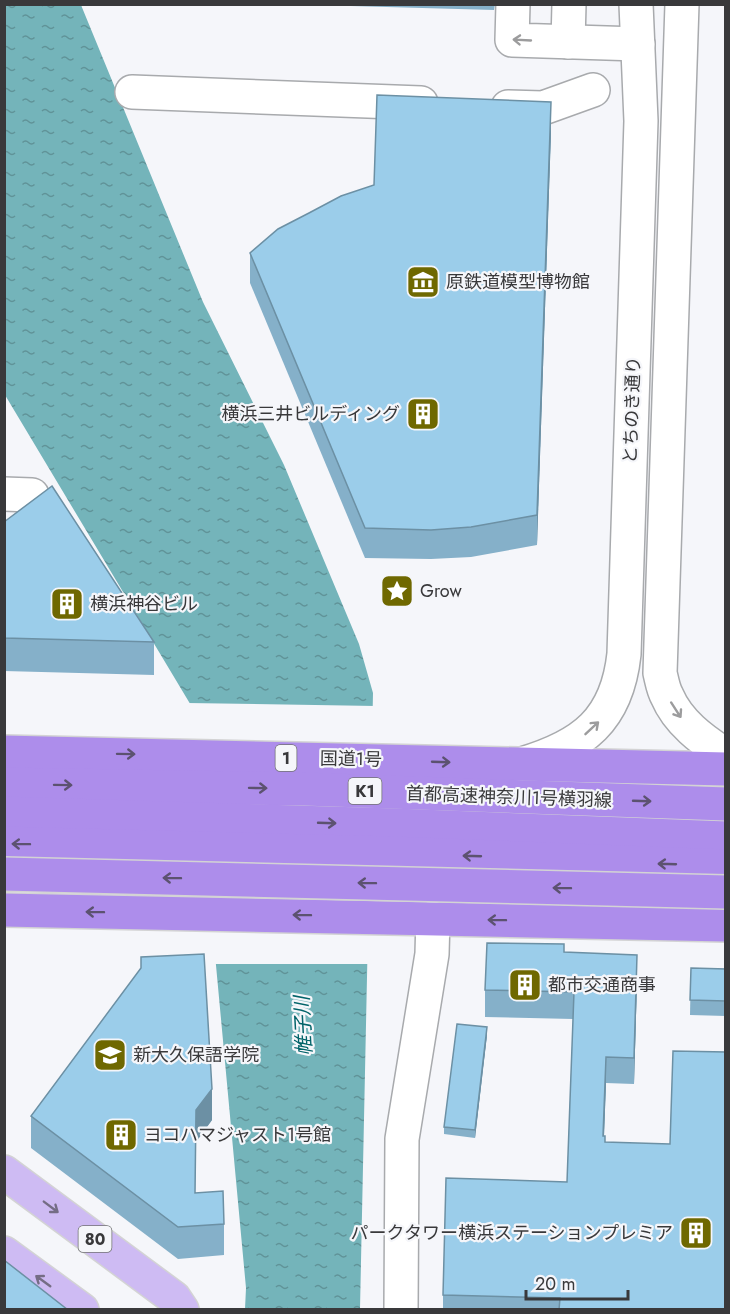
<svg xmlns="http://www.w3.org/2000/svg" width="730" height="1314" font-family="Jost,'Noto Sans JP',sans-serif">
<defs>
<pattern id="water-ripples" width="26" height="14" patternUnits="userSpaceOnUse" patternTransform="scale(1.5)"><rect width="26" height="14" fill="#74b4ba"/><path d="M2 4q2-2 4 0t4 0M15 11q2-2 4 0t4 0" fill="none" stroke="#609398"/></pattern>
</defs>
<rect width="100%" height="100%" fill="#f5f6fa"/>
<!-- water -->
<polygon fill="url(#water-ripples)" points="5,5 81,5 203,302 284,465 359,644 373,693 360,1309 245,1309 246,1288 192,707 5,395"/>
<!-- pier -->
<polygon fill="#f5f6fa" points="187,703 376,706 370,964 213,964 189,708"/>
<g fill="none" stroke-linecap="round" stroke-linejoin="round">
<!-- minor casing -->
<g stroke="#a8aaad" stroke-width="36">
<g id="minor">
<polyline points="513,4 512,40 638,44"/>
<path d="M682,4l-22,669c2,8 3,16 7,23 11,26 35,44 59,59"/>
<polyline points="568,42 569,4"/>
<polyline points="132,92 421,103"/>
<polyline points="508,107 543,108 593,90"/>
<polyline points="4,494 32,495"/>
<path d="M522,764c61,-18 95,-44 102,-110l17,-533 -5,-117"/>
<polyline points="401,1310 402,1139 432,954 433,918"/>
</g>
</g>
<!-- major casing -->
<g stroke="#d3d3d4" stroke-width="36">
<g id="major">
<polyline points="4,1172 174,1298 182,1310"/>
<polyline points="4,1253 82,1310"/>
</g>
</g>
<!-- highway casing -->
<g stroke="#d3d3d4" stroke-width="36">
<g id="highway">
<polyline points="4,752 726,769"/>
<polyline points="4,784 304,789 726,804"/>
<polyline points="4,813 395,825 726,838"/>
<polyline points="4,843 394,853 726,866"/>
<polyline points="4,910 726,925"/>
</g>
</g>
<!-- minor -->
<use href="#minor" stroke="#fff" stroke-width="33"/>
<!-- major -->
<use href="#major" stroke="#cebbf3" stroke-width="33"/>
<!-- highway -->
<use href="#highway" stroke="#ad8deb" stroke-width="33"/>
<!-- highway-bridge casing -->
<g stroke="#d3d3d4" stroke-width="36" stroke-linecap="butt">
<polyline id="highway-bridge" points="4,874 726,892"/>
</g>
<!-- highway-bridge -->
<use href="#highway-bridge" stroke="#ad8deb" stroke-width="33"/>
</g>
<!-- wall -->
<g fill="#85b0c9">
<polygon points="279,4 495,4 494,10"/>
<polygon points="551,132 537,545 471,557 431,559 365,558 250,283 250,253"/>
<polygon points="4,522 154,642 154,675 4,671"/>
<polygon points="564,952 637,982 634,1084 606,1083 604,1136 605,1142 726,1310 443,1310 443,1295 567,1182 573,1019 485,1017 485,990"/>
<polygon points="141,957 212,1120 196,1142 195,1193 224,1224 224,1255 178,1259 31,1148 31,1116 141,969"/>
<polygon points="691,968 726,969 726,1016 690,1015"/>
<polygon points="487,1035 475,1138 444,1134 444,1127"/>
</g>
<!-- shaded-wall -->
<g fill="#6c90a4">
<polygon points="551,102 551,132 537,545 537,515"/>
<polygon points="637,955 637,982 634,1084 634,1058"/>
<polygon points="487,1027 487,1035 475,1138 475,1130"/>
<polygon points="606,1057 606,1083 603,1162 603,1136"/>
<polygon points="212,1089 212,1120 196,1142 196,1110"/>
</g>
<!-- building -->
<g fill="#9bcdea" stroke="#6c90a4" stroke-width="1.5">
<polygon points="377,95 551,102 537,515 471,527 431,530 365,528 250,253 278,229 309,213 341,196 374,185"/>
<polygon points="52,486 154,642 4,638 4,522"/>
<polygon points="487,943 564,944 564,952 637,955 634,1058 606,1057 603,1136 605,1136 605,1142 670,1144 673,1051 726,1052 726,1310 559,1310 560,1298 443,1295 446,1178 567,1182 574,992 485,990"/>
<polygon points="204,954 212,1089 196,1110 195,1193 223,1191 224,1224 178,1227 31,1116 141,968 141,957"/>
<polygon points="691,968 726,969 726,1001 690,1000"/>
<polygon points="457,1024 487,1027 475,1130 444,1127"/>
<polygon points="4,1260 68,1310 4,1310"/>
</g>
<!-- one-way arrows -->
<defs><path id="oneway-shaft" d="M-6 0H5M1.5-3L5.5 0L1.5 3" fill="none" stroke-width="1.6" stroke-linecap="round" stroke-linejoin="round" transform="scale(1.5)"/></defs>
<g stroke="#9c9c9d">
<use href="#oneway-shaft" transform="translate(522 40) rotate(-177)"/>
<use href="#oneway-shaft" transform="translate(676 710) rotate(57)"/>
<use href="#oneway-shaft" transform="translate(592 728) rotate(-43)"/>
</g>
<g stroke="#5c5270">
<use href="#oneway-shaft" transform="translate(126 754) rotate(1)"/>
<use href="#oneway-shaft" transform="translate(441 762) rotate(2)"/>
<use href="#oneway-shaft" transform="translate(63 785) rotate(1)"/>
<use href="#oneway-shaft" transform="translate(258 788) rotate(1)"/>
<use href="#oneway-shaft" transform="translate(642 801) rotate(2)"/>
<use href="#oneway-shaft" transform="translate(327 823) rotate(2)"/>
<use href="#oneway-shaft" transform="translate(21 844) rotate(-179)"/>
<use href="#oneway-shaft" transform="translate(472 856) rotate(-178)"/>
<use href="#oneway-shaft" transform="translate(667 864) rotate(-178)"/>
<use href="#oneway-shaft" transform="translate(172 878) rotate(-179)"/>
<use href="#oneway-shaft" transform="translate(367 883) rotate(-179)"/>
<use href="#oneway-shaft" transform="translate(562 888) rotate(-179)"/>
<use href="#oneway-shaft" transform="translate(95 912) rotate(-179)"/>
<use href="#oneway-shaft" transform="translate(302 915) rotate(-179)"/>
<use href="#oneway-shaft" transform="translate(497 920) rotate(-179)"/>
</g>
<g stroke="#756d85">
<use href="#oneway-shaft" transform="translate(51 1207) rotate(37)"/>
<use href="#oneway-shaft" transform="translate(43 1281) rotate(-144)"/>
</g>
<!-- icons -->
<defs>
<g id="museum-square" transform="scale(1.725)"><rect x="-9" y="-9" width="18" height="18" rx="4" fill="#6f6800" stroke="#f5f6fa"/><path d="M0-6L6-3V-2H-6V-3ZM-5-1h2V3h-2ZM-1-1h2V3h-2ZM3-1h2V3H3ZM-6 4H6V6H-6Z" fill="#fff"/></g>
<g id="building-square" transform="scale(1.725)"><rect x="-9" y="-9" width="18" height="18" rx="4" fill="#6f6800" stroke="#f5f6fa"/><path d="M-4-6H4V6H1V3H-1V6H-4ZM-2.5-4.3h1.7v1.8h-1.7ZM.8-4.3h1.7v1.8H.8ZM-2.5-1h1.7V.8h-1.7ZM.8-1h1.7V.8H.8Z" fill="#fff"/></g>
<g id="sight-square" transform="scale(1.725)"><rect x="-9" y="-9" width="18" height="18" rx="4" fill="#6f6800" stroke="#f5f6fa"/><path d="M0-6L1.8-2.2L6-1.7L2.9 1.2L3.7 5.4L0 3.3L-3.7 5.4L-2.9 1.2L-6-1.7L-1.8-2.2Z" fill="#fff"/></g>
<g id="university-square" transform="scale(1.725)"><rect x="-9" y="-9" width="18" height="18" rx="4" fill="#6f6800" stroke="#f5f6fa"/><path d="M0-5L7-2L0 1L-7-2ZM-4 1L0 2.5L4 1V4Q0 6-4 4Z" fill="#fff"/></g>
</defs>
<g fill-rule="evenodd">
<use href="#museum-square" x="423" y="282"/>
<use href="#building-square" x="423" y="414"/>
<use href="#sight-square" x="397" y="591"/>
<use href="#building-square" x="67" y="604"/>
<use href="#building-square" x="525" y="985"/>
<use href="#university-square" x="110" y="1055"/>
<use href="#building-square" x="121" y="1135"/>
<use href="#building-square" x="696" y="1233"/>
</g>
<g text-anchor="middle" stroke-width="4.5" stroke-linejoin="round" paint-order="stroke">
<!-- shield labels -->
<g fill="#f5f6fa" stroke="#717274" stroke-width="1.5">
<rect x="275.5" y="745" width="21" height="26" rx="4.5"/>
<rect x="348.5" y="778" width="33" height="26" rx="4.5"/>
<rect x="78.5" y="1226" width="33" height="26" rx="4.5"/>
</g>
<g font-size="16" font-weight="bold" fill="#39393b">
<text x="286" y="764">1</text>
<text x="365" y="797">K1</text>
<text x="95" y="1245">80</text>
</g>
<!-- poi labels -->
<g font-size="18" fill="#39393b" stroke="#f5f6fa" text-anchor="start">
<text x="446" y="288">原鉄道模型博物館</text>
<text x="400" y="420" text-anchor="end">横浜三井ビルディング</text>
<text x="420" y="597">Grow</text>
<text x="90" y="610">横浜神谷ビル</text>
<text x="548" y="991">都市交通商事</text>
<text x="133" y="1061">新大久保語学院</text>
<text x="144" y="1141">ヨコハマジャスト1号館</text>
<text x="673" y="1239" text-anchor="end">パークタワー横浜ステーションプレミア</text>
</g>
<!-- street labels -->
<g font-size="18" fill="#39393b" stroke="#f5f6fa">
<text transform="translate(632 410) rotate(-88)" y="6">とちのき通り</text>
<text transform="translate(351 759) rotate(1)" y="6">国道1号</text>
<text transform="translate(509 797) rotate(2)" y="6">首都高速神奈川1号横羽線</text>
</g>
<!-- water labels -->
<g font-size="20" font-style="italic" fill="#026369" stroke="#f5f6fa">
<text transform="translate(303 1026) rotate(-93)" y="7">帷子川</text>
</g>
</g>
<!-- border -->
<rect width="730" height="1314" fill="none" stroke="#39393b" stroke-width="12"/>
<!-- scale -->
<path d="M526 1290v9h102v-9" fill="none" stroke="#39393b" stroke-width="3"/>
<text x="535" y="1290" font-size="18" fill="#39393b" stroke="#f5f6fa" stroke-width="4.5" paint-order="stroke">20 m</text>
</svg>
